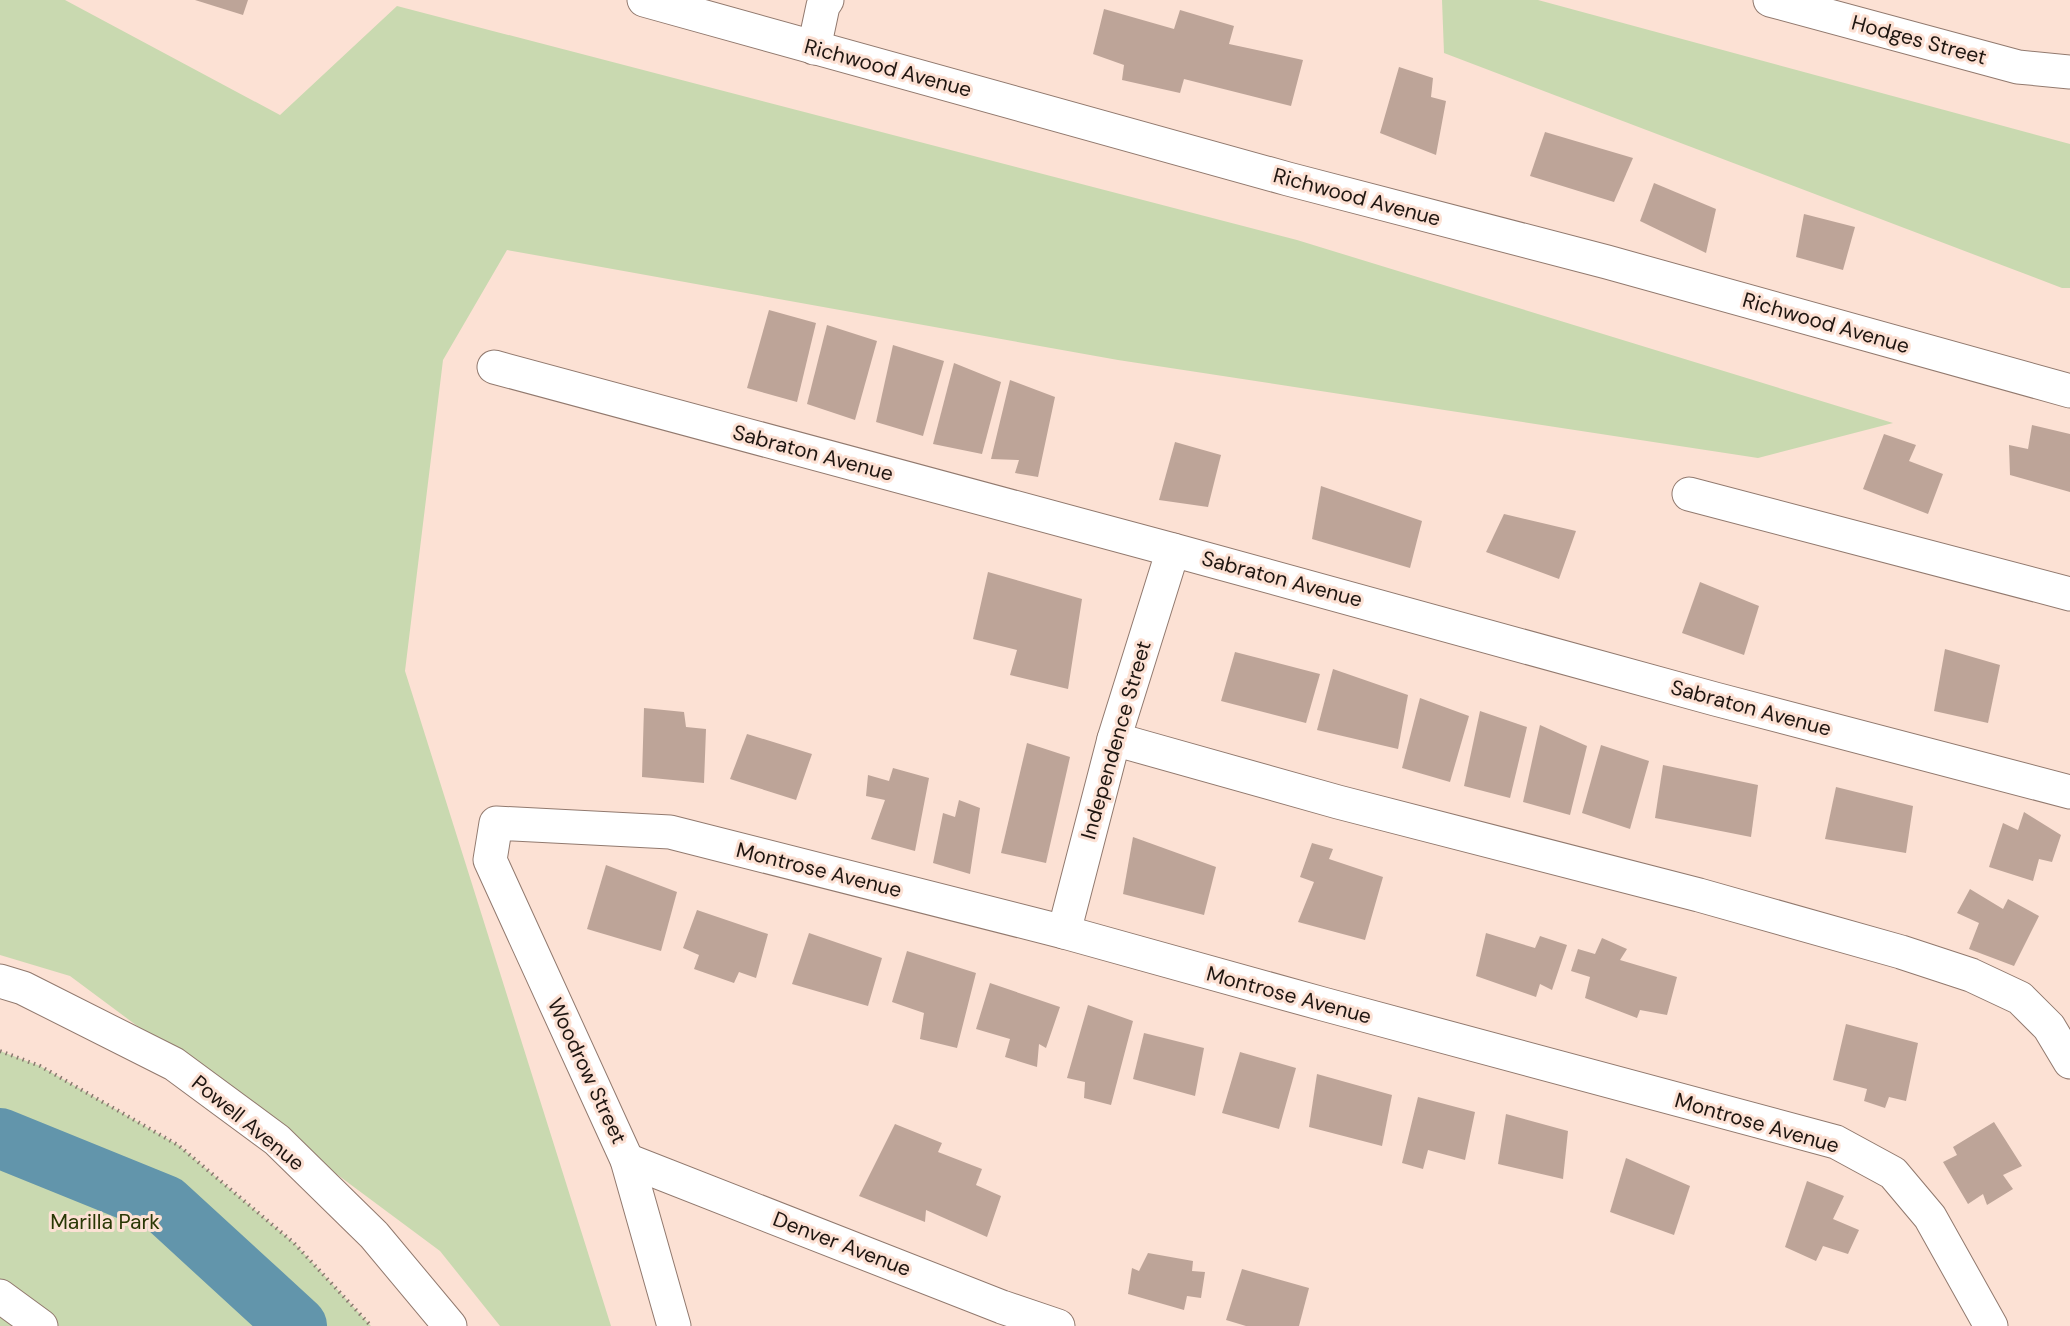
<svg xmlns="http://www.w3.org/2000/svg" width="2070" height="1326" font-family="'DM Sans',sans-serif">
<rect width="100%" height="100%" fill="#fce1d4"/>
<!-- green -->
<g fill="#c9d9b0">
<polygon points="0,0 65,0 280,115 397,6 1297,240 1893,423 1758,458 1118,360 507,250 443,360 405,671 611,1326 500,1326 440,1251 70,976 0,955"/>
<polygon points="1442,0 1538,0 2070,144 2070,288 2062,288 1444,53"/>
<polygon points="0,1051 40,1066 178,1145 294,1243 371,1326 0,1326"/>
</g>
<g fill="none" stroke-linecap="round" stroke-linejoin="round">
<!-- river -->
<polyline stroke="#6295ab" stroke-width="60" points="0,1138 165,1205 297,1326"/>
</g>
<!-- building -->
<g fill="#bda498">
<polygon points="195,0 248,0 243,15"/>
<polygon points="1104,9 1174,29 1180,10 1234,26 1229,44 1303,60 1291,106 1184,79 1180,93 1122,80 1124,65 1093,54"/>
<polygon points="1399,67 1433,78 1431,97 1446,101 1436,155 1380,133"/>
<polygon points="1545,132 1633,158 1614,202 1530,176"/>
<polygon points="1654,183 1716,209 1706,253 1640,221"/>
<polygon points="1804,214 1855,227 1843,270 1796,257"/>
<polygon points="769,310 816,323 797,402 747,388"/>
<polygon points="827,325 877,341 855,420 807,404"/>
<polygon points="893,345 944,361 923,436 876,422"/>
<polygon points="954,363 1001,382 982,454 933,444"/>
<polygon points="1010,380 1055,397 1038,477 1015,473 1019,460 991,459"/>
<polygon points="2032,425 2070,434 2070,492 2010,475 2009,445 2028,449"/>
<polygon points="1884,434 1916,445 1909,461 1943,474 1928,514 1863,489"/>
<polygon points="1175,442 1221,455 1208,507 1159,500"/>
<polygon points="1321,486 1422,521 1410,568 1312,539"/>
<polygon points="1504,514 1576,531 1559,579 1486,552"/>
<polygon points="988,572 1082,599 1068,689 1010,675 1017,650 973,639"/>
<polygon points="1700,582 1759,606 1744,655 1682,633"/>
<polygon points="1945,649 2000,665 1988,723 1934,711"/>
<polygon points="1235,652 1320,674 1306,723 1221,701"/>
<polygon points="1333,669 1408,695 1398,749 1317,730"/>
<polygon points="1420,698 1469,716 1450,782 1402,768"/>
<polygon points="644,708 684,712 686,727 706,729 704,783 642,777"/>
<polygon points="1480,711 1527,727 1510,798 1464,786"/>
<polygon points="1540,725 1587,746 1570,815 1523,802"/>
<polygon points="747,734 812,754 796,800 730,779"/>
<polygon points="1027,743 1070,757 1046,863 1001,853"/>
<polygon points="1601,745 1649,761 1630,829 1582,813"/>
<polygon points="1663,765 1758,785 1751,837 1655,818"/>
<polygon points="893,768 929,778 915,851 871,839 885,800 866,796 868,775 889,781"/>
<polygon points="1836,787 1913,806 1906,853 1825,839"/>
<polygon points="959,800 980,808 970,874 933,863 943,813 955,817"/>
<polygon points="2024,812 2061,835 2052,862 2039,859 2033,881 1989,867 2003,823 2018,830"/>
<polygon points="1133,837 1216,867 1204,915 1123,894"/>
<polygon points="1312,843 1333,849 1329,859 1383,877 1365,940 1298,922 1314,882 1300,877"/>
<polygon points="606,865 677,892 661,951 587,929"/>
<polygon points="1970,889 2003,909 2008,899 2039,916 2014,966 1969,949 1979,923 1957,913"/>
<polygon points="697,910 768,934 756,978 739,972 734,983 694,969 699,955 683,948"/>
<polygon points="809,933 882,958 868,1006 792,984"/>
<polygon points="1486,933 1535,948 1540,936 1567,945 1552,990 1540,984 1536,997 1476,976"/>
<polygon points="1602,938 1627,949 1620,960 1677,977 1667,1015 1640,1010 1637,1018 1585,998 1590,977 1571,971 1578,949 1595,954"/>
<polygon points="907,951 976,973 957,1048 920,1039 924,1013 892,1002"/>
<polygon points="990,983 1060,1007 1046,1048 1039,1044 1037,1067 1005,1057 1010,1039 976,1029"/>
<polygon points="1088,1005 1133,1021 1111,1105 1084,1098 1085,1082 1067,1078"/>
<polygon points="1846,1024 1918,1043 1906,1101 1889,1097 1885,1108 1864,1101 1867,1089 1833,1080"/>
<polygon points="1144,1033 1204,1048 1195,1096 1133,1079"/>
<polygon points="1240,1052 1296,1068 1279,1129 1222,1113"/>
<polygon points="1317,1074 1392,1095 1382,1146 1309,1127"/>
<polygon points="1418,1097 1475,1112 1465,1160 1428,1150 1423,1169 1402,1163"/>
<polygon points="1506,1114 1568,1131 1563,1179 1498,1164"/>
<polygon points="1994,1122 2022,1166 2003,1175 2013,1189 1987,1205 1983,1194 1968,1204 1943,1162 1957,1155 1953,1147"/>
<polygon points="895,1124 942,1143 938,1152 982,1169 976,1185 1001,1196 987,1237 926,1210 925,1222 859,1196"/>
<polygon points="1626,1158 1690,1186 1674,1235 1610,1212"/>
<polygon points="1807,1181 1844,1196 1833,1219 1859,1230 1848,1254 1823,1246 1816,1261 1785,1247"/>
<polygon points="1148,1253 1193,1261 1192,1271 1205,1272 1201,1298 1187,1296 1184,1310 1128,1294 1132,1268 1139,1271"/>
<polygon points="1242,1269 1309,1288 1299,1326 1246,1326 1226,1320"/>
</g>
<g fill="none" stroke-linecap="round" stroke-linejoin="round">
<!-- minor casing -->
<g stroke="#91796e" stroke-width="35">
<g id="minor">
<polyline points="644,0 1288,179 1607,262 2070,391"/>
<polyline points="1770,0 2018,67 2070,72"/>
<polyline points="814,48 823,6 827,0"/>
<polyline points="494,367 1173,550 1715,699 2070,792"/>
<polyline points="1689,494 2070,594"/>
<polyline points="1114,739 1338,802 1699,895 1901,952 1971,975 2020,998 2049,1027 2070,1062"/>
<polyline points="1064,932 1114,739 1173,550"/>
<polyline points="627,1160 1002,1307 1058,1326"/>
<polyline points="0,1296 41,1326"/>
<polyline points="674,1326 627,1160 490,860 496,823 670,832 1064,932 1323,1004 1836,1142 1893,1173 1930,1217 1991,1326"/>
</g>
</g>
<!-- major casing -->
<g stroke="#91796e" stroke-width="35">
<polyline id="major" points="0,981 23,988 174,1064 277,1140 374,1235 450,1326"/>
</g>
<!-- path -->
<polyline stroke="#89786f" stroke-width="4" stroke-dasharray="1.5 4.5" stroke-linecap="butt" points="0,1051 40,1066 178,1145 294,1243 371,1326"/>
<!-- minor -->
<use href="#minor" stroke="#fff" stroke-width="33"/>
<!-- major -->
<use href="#major" stroke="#fff" stroke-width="33"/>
</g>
<g text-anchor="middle" stroke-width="6" stroke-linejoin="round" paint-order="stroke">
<!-- street labels -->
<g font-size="21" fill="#1f1611" stroke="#fce1d4">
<text transform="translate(1919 40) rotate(15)" y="7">Hodges Street</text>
<text transform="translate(888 68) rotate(15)" y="7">Richwood Avenue</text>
<text transform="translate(1357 197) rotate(15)" y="7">Richwood Avenue</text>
<text transform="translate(1826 323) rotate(16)" y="7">Richwood Avenue</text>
<text transform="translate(813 453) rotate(15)" y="7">Sabraton Avenue</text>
<text transform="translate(1282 579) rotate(15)" y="7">Sabraton Avenue</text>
<text transform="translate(1751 708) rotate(15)" y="7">Sabraton Avenue</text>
<text transform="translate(1116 740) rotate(-74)" y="7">Independence Street</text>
<text transform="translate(819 870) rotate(14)" y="7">Montrose Avenue</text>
<text transform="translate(1289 995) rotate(15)" y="7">Montrose Avenue</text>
<text transform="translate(587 1071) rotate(65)" y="7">Woodrow Street</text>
<text transform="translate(248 1123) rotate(39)" y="7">Powell Avenue</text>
<text transform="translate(1757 1123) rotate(16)" y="7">Montrose Avenue</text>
<text transform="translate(842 1244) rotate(21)" y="7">Denver Avenue</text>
</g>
<!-- park labels -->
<g font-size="21" fill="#293704" stroke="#fce1d4">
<text x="105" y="1229">Marilla Park</text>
</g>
</g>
</svg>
